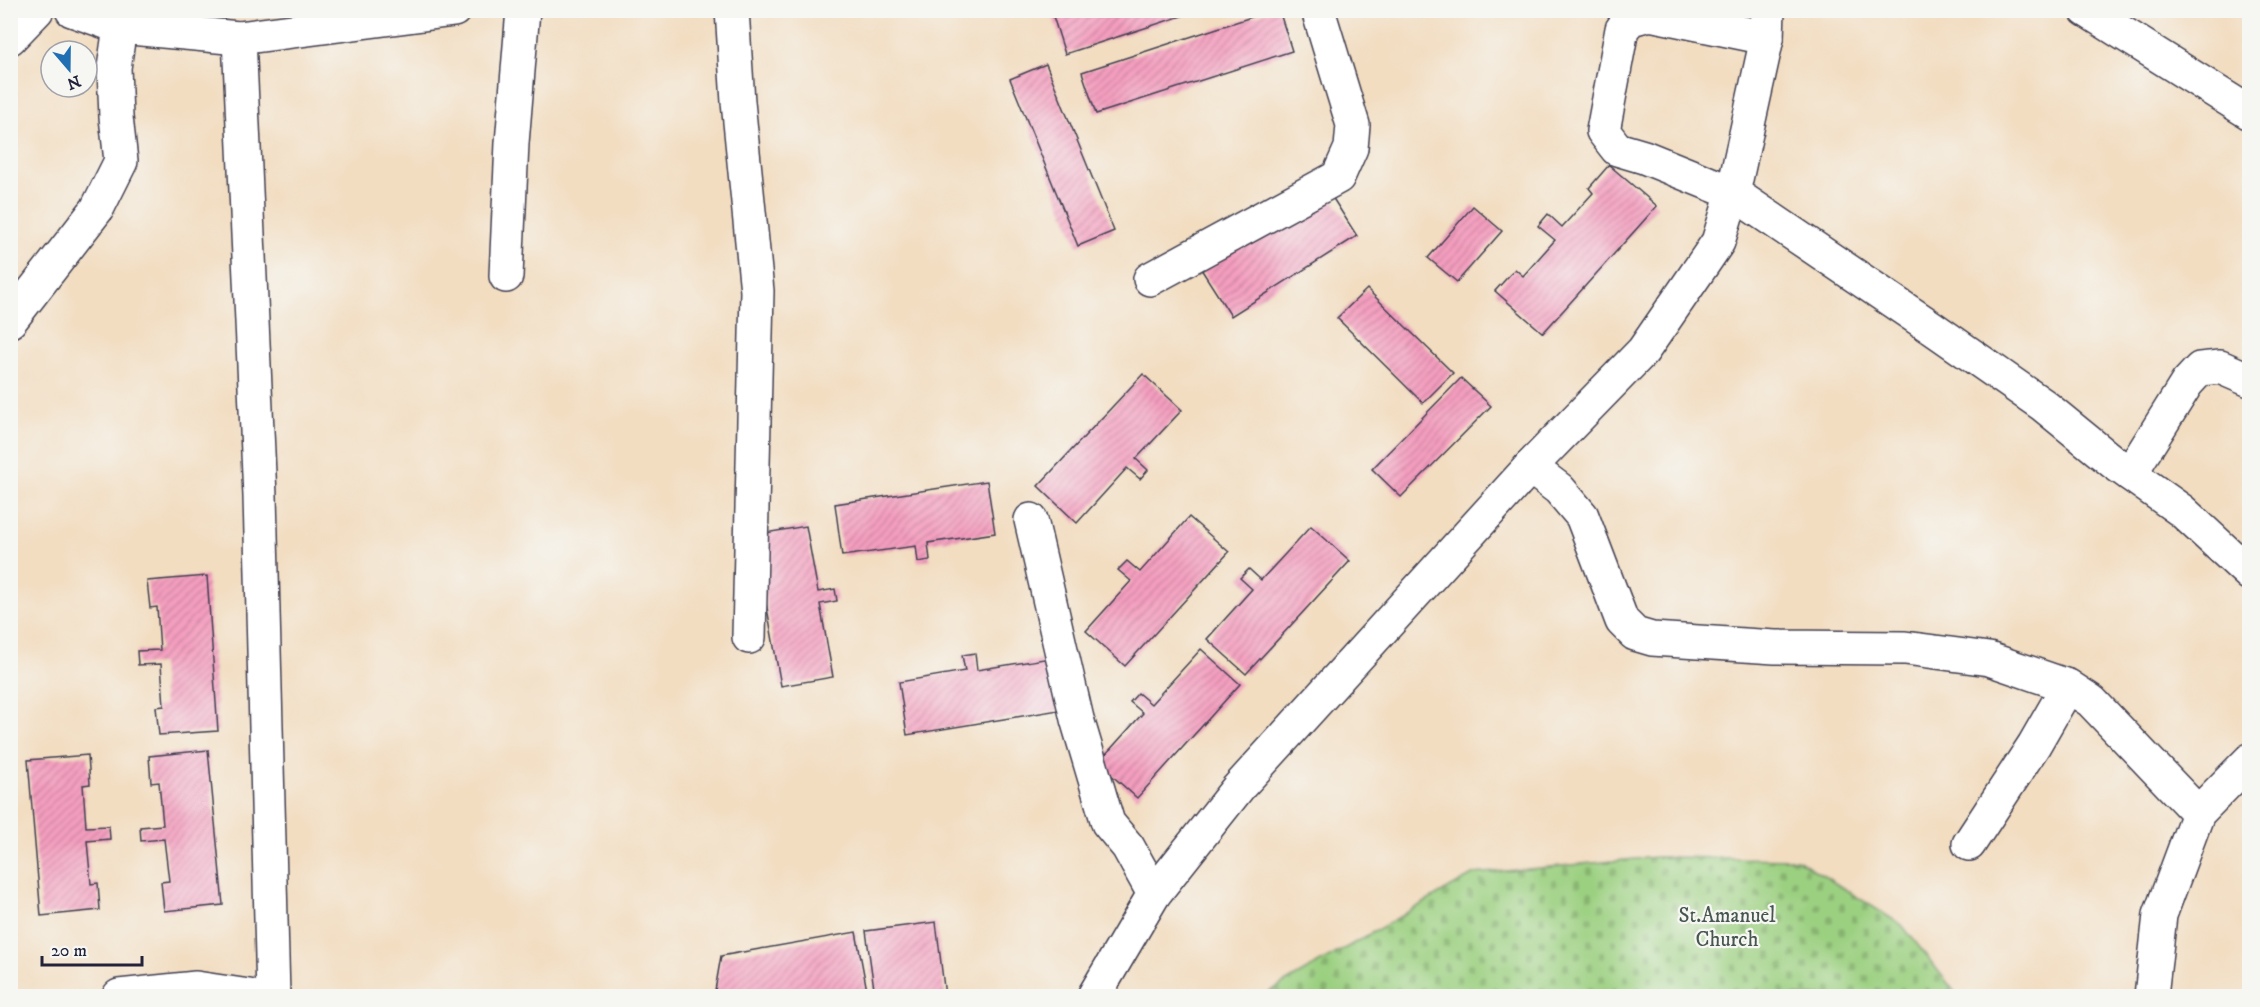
<svg xmlns="http://www.w3.org/2000/svg" width="2260" height="1007" font-family="'IM FELL DW Pica',serif">
<defs>
<pattern id="cemetery-stones" width="16" height="16" patternUnits="userSpaceOnUse" patternTransform="scale(1.5)"><rect width="16" height="16" fill="#9cd081"/><path d="M2 7V4a2 2 0 0 1 4 0v3zM10 15v-3a2 2 0 0 1 4 0v3z" fill="#86b270"/></pattern>
<pattern id="building-hatch" width="6" height="6" patternUnits="userSpaceOnUse" patternTransform="scale(1.5)"><rect width="6" height="6" fill="#f59fbf"/><path d="M-1 1l2-2M0 6l6-6M5 7l2-2" fill="none" stroke="#c6819c"/></pattern>
</defs>
<rect width="100%" height="100%" fill="#f6f6f2"/>
<filter id="ink" filterUnits="userSpaceOnUse"><feTurbulence type="fractalNoise" baseFrequency=".0167" numOctaves="2"/><feDisplacementMap in="SourceGraphic" scale="12" xChannelSelector="R" yChannelSelector="G"/><feConvolveMatrix kernelMatrix="1 2 1 2 8 2 1 2 1" color-interpolation-filters="sRGB"/></filter>
<filter id="wash" filterUnits="userSpaceOnUse"><feTurbulence type="fractalNoise" baseFrequency=".008" numOctaves="4" result="noise"/><feDisplacementMap in="SourceGraphic" scale="24" xChannelSelector="R" yChannelSelector="G"/><feGaussianBlur stdDeviation="1.35" result="paint"/><feColorMatrix in="noise" values="0 0 0 0 0 0 0 0 0 0 0 0 0 0 0 0 0 1.4 0 .05"/><feComposite in="paint" operator="in"/></filter>
<g filter="url(#wash)">
<rect width="100%" height="100%" fill="#f2ddc1"/>
<!-- cemetery -->
<polygon fill="url(#cemetery-stones)" stroke="#5f795e" stroke-width="1.5" points="1657,857 1797,859 1902,925 1958,996 1262,996 1474,874"/>
<g id="blocks">
<!-- building -->
<g fill="url(#building-hatch)">
<polygon points="1061,10 1197,10 1197,11 1065,54 1052,13"/>
<polygon points="1273,10 1279,10 1292,51 1096,114 1082,72"/>
<polygon points="1046,64 1114,231 1078,246 1010,79"/>
<polygon points="1609,165 1657,206 1543,333 1495,291 1515,269 1523,276 1555,240 1538,226 1548,214 1562,227 1593,193 1589,188"/>
<polygon points="1327,189 1357,236 1231,316 1201,269"/>
<polygon points="1473,206 1502,231 1457,282 1428,258"/>
<polygon points="1367,289 1453,373 1423,403 1337,318"/>
<polygon points="1143,374 1182,410 1136,459 1148,470 1140,479 1127,468 1077,523 1038,486"/>
<polygon points="1461,378 1491,406 1401,497 1372,469"/>
<polygon points="987,481 995,533 928,543 930,560 918,562 916,546 842,556 835,504"/>
<polygon points="1189,517 1229,552 1125,666 1086,631 1131,581 1118,570 1127,561 1140,572"/>
<polygon points="806,526 818,592 835,589 837,601 820,604 833,677 781,686 754,535"/>
<polygon points="1311,526 1350,561 1246,674 1207,639 1252,589 1240,578 1249,569 1261,580"/>
<polygon points="207,576 218,731 159,735 156,707 164,706 161,664 138,665 137,651 160,650 157,607 150,608 147,581"/>
<polygon points="1201,649 1240,684 1137,798 1098,763 1143,713 1130,702 1138,693 1151,704"/>
<polygon points="975,653 977,670 1050,658 1059,710 907,735 899,682 965,671 962,655"/>
<polygon points="208,750 223,905 164,911 161,882 169,881 164,839 141,841 140,827 163,825 159,782 151,783 149,756"/>
<polygon points="88,755 90,784 83,785 86,827 109,826 110,839 87,841 91,884 98,883 100,910 41,916 28,760"/>
<polygon points="936,922 945,996 875,996 866,931"/>
<polygon points="856,932 868,996 714,996 721,956"/>
</g>
</g>
</g>
<g filter="url(#ink)">
<use href="#blocks" fill-opacity="0" stroke="#413e4f" stroke-width="1.5"/>
<g fill="none" stroke-linecap="round" stroke-linejoin="round">
<!-- minor casing -->
<g stroke="#413e4f" stroke-width="36">
<g id="minor">
<polyline points="72,10 120,27 239,38 454,10"/>
<polyline points="732,10 738,102 757,291 749,637"/>
<polyline points="2086,10 2250,113"/>
<polyline points="10,38 37,10"/>
<polyline points="239,38 260,496 273,996"/>
<polyline points="1767,38 1650,14 1631,19 1622,29 1603,131 1617,149 1644,157 1733,193 1931,327 2043,405 2113,462 2182,511 2250,574"/>
<polyline points="506,276 512,143 523,10"/>
<polyline points="1150,279 1338,177 1351,148 1353,125 1318,10"/>
<polyline points="10,321 97,209 121,161 116,117 114,68 120,27"/>
<polyline points="1530,467 1559,489 1582,516 1622,621 1635,634 1652,639 1775,647 1905,648 1989,659 2068,686 2091,701 2198,813"/>
<polyline points="2130,474 2187,383 2200,369 2220,367 2250,380"/>
<polyline points="1031,520 1077,719 1108,823 1128,847 1154,894"/>
<polyline points="1969,844 2034,745 2068,686"/>
<polyline points="119,996 196,988 249,996"/>
<polyline points="2151,996 2160,915 2198,813 2250,760"/>
</g>
</g>
<!-- major casing -->
<g stroke="#413e4f" stroke-width="36">
<polyline id="major" points="1094,996 1154,894 1238,788 1530,467 1643,351 1683,293 1718,242 1733,193 1767,38 1768,10"/>
</g>
<!-- minor -->
<use href="#minor" stroke="#fff" stroke-width="33"/>
<!-- major -->
<use href="#major" stroke="#fff" stroke-width="33"/>
</g>
</g>
<g text-anchor="middle" stroke-width="4.5" stroke-linejoin="round" paint-order="stroke">
<!-- park labels -->
<g font-size="21" fill="#475650" stroke="#f6f6f2">
<text x="1727" y="922">St.Amanuel<tspan x="1727" dy="24">Church</tspan></text>
</g>
</g>
<!-- margin -->
<rect width="2260" height="1007" fill="none" stroke="#f6f6f2" stroke-width="36"/>
<!-- north arrow -->
<g transform="translate(69 69) rotate(160)"><circle r="28" fill="#f6f6f2" stroke="#a1a1a9" stroke-width="1.5"/>
<path d="M0-4.5L10 22L0 15L-10 22Z" fill="#1f6fb2"/>
<text y="-9" font-size="16" font-weight="bold" text-anchor="middle" fill="#22223b">N</text>
</g>
<!-- scale -->
<path d="M42 956v9h100v-9" fill="none" stroke="#22223b" stroke-width="3"/>
<text x="51" y="956" font-size="18" fill="#22223b" stroke="#f6f6f2" stroke-width="4.5" paint-order="stroke">20 m</text>
</svg>
